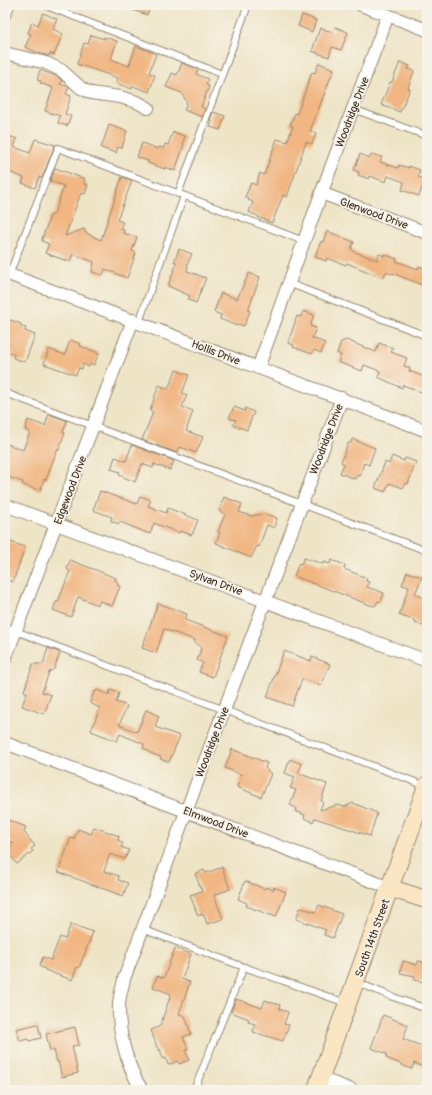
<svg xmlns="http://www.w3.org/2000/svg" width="432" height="1095" font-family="Pangolin,sans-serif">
<rect width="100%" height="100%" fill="#f7f3e8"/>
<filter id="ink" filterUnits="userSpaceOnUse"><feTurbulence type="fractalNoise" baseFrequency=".025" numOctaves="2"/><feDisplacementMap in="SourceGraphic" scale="8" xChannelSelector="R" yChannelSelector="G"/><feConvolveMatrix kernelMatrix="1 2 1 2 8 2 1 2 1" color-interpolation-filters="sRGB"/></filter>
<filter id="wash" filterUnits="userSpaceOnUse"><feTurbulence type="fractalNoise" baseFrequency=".012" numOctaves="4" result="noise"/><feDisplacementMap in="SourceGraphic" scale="16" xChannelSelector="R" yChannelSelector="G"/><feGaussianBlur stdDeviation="0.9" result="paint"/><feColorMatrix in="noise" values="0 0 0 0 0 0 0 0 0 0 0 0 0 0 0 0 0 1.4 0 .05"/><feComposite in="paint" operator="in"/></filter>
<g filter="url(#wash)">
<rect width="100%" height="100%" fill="#eee4c6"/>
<g id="blocks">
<!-- building -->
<g fill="#f1b682">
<polygon points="122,5 151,5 147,15 122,6"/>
<polygon points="43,13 57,19 53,29 63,34 54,55 50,53 49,56 38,53 25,47 31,34 28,33 32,22 38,25"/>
<polygon points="302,15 316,20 312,32 298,26"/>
<polygon points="335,27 348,32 341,50 332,47 329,57 312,51 320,28 333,32"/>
<polygon points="91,35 104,39 104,37 117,41 111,59 129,66 136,46 156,54 149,73 155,75 149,92 133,86 132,89 116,83 118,78 77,64 84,43 88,44"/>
<polygon points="400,62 410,66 408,69 414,71 408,88 410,89 400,112 381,105 390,82 392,82"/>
<polygon points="182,63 198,69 196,74 208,79 206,85 209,86 201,107 205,109 202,117 184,110 187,103 182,93 166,87 172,73 177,75"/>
<polygon points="319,63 334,69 310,131 316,133 312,144 306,142 287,197 283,195 272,223 258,217 258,216 249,212 253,202 248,200 249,199 245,197 251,183 256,185 260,173 264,175 277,139 287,142 293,126 290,125 295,113 297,114 312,72 315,73"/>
<polygon points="40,70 58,77 62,81 60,84 69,87 66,94 71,96 65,114 71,116 67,126 58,123 60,116 45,111 53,88 40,83 41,81 37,80"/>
<polygon points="213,112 225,116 220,130 210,127 212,121 210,120"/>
<polygon points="109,125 127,131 122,148 118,147 116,153 101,148"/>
<polygon points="173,132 185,136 183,143 184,144 175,171 165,167 165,169 148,163 148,161 137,157 142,143 158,149 159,147 164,148 165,144 168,145"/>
<polygon points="9,136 17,139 14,147 30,153 35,139 55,145 42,178 39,177 35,188 22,183 24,178 5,170 5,143"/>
<polygon points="360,154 370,158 372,154 382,157 380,162 398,168 399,165 409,168 409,166 420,170 418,177 425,179 419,196 402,190 404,182 388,176 386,182 370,176 369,179 358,175 359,172 354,170"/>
<polygon points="55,168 85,179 84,184 88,185 85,194 81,193 65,236 84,229 86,233 101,240 122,177 132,181 117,220 123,222 120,229 124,230 123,233 137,237 132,251 136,253 127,278 105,269 103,275 92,272 94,262 73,254 70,262 45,253 49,244 42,241 42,239 50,216 54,214 64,186 50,181"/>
<polygon points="327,231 354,242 351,249 353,250 353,251 377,260 379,254 384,256 384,254 397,259 396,261 418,269 419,266 427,269 427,287 392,273 391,274 386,272 383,278 347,263 346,265 327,258 326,261 315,257 321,241 323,242"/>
<polygon points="179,249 192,254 187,265 188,266 187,271 206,278 196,303 188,300 190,296 168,286 177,262 174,262"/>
<polygon points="249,273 260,277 248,310 250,311 244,326 238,324 237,326 220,319 221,315 214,312 221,293 237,299"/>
<polygon points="303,311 314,315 310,326 316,328 312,338 325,343 321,353 314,350 312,354 293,347 294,345 288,343 297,316 301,317"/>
<polygon points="5,318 21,324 21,326 26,328 25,331 35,335 25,362 13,358 14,354 5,350"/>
<polygon points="70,340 81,344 80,346 99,353 94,365 90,364 89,367 83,364 82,369 79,368 76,375 44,364 49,349 65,355"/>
<polygon points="346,340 376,352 379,343 393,348 391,352 407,358 404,366 410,368 409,371 427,378 427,394 403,385 402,388 378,377 380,371 364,365 362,371 338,362 341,355 337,353 341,342"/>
<polygon points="176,370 189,375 182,393 187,395 182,407 193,411 186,431 203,437 196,453 180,447 177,453 142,440 153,412 150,410 159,385 168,389"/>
<polygon points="234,407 245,411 245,408 254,412 247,430 233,425 236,420 229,418"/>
<polygon points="49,414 67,421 63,432 65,433 58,451 57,450 46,480 44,479 40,491 22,484 23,482 5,476 5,443 23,450 30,432 25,430 28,420 45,426"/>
<polygon points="352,439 375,448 369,465 364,463 360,476 357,475 355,479 340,473 344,464 341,462 348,443 351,443"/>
<polygon points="132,445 174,461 170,470 154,464 153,468 142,464 135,482 119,475 120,472 111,469 115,457 126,461"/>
<polygon points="392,456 404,461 405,458 416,462 408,484 405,483 403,488 389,483 385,492 375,488 385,462 389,464"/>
<polygon points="100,491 137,504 140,496 151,500 148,506 166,513 168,508 198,520 192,535 180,531 179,533 154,523 150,534 120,522 119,524 111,521 112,517 93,510"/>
<polygon points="224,497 242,504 239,512 251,516 265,514 277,518 274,528 267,525 259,547 257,546 251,558 216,543 220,533 218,532 225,514 219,511"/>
<polygon points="5,540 25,547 13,582 5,579"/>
<polygon points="304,558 323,564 324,562 330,564 331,560 345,565 344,569 367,578 366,581 369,582 367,587 384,593 381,602 378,601 375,606 370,605 294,576 299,563 301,564"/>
<polygon points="70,560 116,578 115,580 118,582 117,585 120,586 112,606 100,601 98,605 78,597 71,617 53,610 56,602 58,602 70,571 67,569"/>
<polygon points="407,572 422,577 415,594 427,599 427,626 424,624 423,626 415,623 416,621 399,615 409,587 402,585"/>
<polygon points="158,603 187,614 185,620 228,636 213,677 199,672 203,663 197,660 201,649 200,648 201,646 194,643 195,640 164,629 156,653 142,648"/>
<polygon points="48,648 60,653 54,669 49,672 42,692 51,695 44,714 22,706 27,692 24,691 33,664 43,664"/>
<polygon points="284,651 311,661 312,657 330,664 321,686 302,679 292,706 267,697"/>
<polygon points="97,690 109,695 110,690 119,693 116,702 127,706 119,725 137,732 146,710 159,716 155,727 180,736 169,762 160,759 161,757 150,753 147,750 143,748 144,744 120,734 117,741 91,731 100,708 90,703 94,692 96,692"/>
<polygon points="232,749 267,763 265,768 271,774 261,797 237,787 242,775 225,768"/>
<polygon points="290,759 302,764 298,773 327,784 321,801 323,802 320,810 338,805 344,807 353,803 377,813 370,836 315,818 313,822 304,818 305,815 295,811 296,808 290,805 296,790 290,788 295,777 285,773"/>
<polygon points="5,819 26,827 24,832 35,846 31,849 33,851 17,864 6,850 14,843 5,839"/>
<polygon points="94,827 119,836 118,840 123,843 121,847 129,850 125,859 110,854 104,871 119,876 118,880 128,883 123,896 58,872 71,838 74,839 78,829 91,834"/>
<polygon points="222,867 230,889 214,895 223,919 207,924 204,915 203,916 202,914 198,916 190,895 202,891 195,874 204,870 206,873"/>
<polygon points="245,881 265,889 266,887 273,890 274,887 286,892 276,917 246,906 247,903 238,899"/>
<polygon points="319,905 342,914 333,938 324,935 326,930 296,919 300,908 316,912"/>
<polygon points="71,924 93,932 79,968 77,967 72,980 45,970 45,969 39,966 43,957 51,960 60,937 65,939"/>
<polygon points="175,948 191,954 182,979 190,982 179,1014 185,1016 191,1034 183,1037 188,1049 185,1050 189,1060 179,1064 178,1061 168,1065 166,1058 163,1059 160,1049 158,1050 151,1030 160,1026 171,994 153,987 157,976 164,978"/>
<polygon points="403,961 417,965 418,961 427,963 427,983 414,980 415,976 400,973"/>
<polygon points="236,999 262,1008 265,1000 280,1005 279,1009 288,1012 284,1024 289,1025 283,1041 253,1032 255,1024 248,1022 249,1019 231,1012"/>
<polygon points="383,1015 408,1025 403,1039 427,1048 427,1068 414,1063 412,1069 401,1065 401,1064 386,1058 387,1054 371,1048"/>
<polygon points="38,1024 41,1038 29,1041 28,1039 20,1041 16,1029"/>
<polygon points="75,1027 79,1045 72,1046 78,1073 62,1077 58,1061 57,1062 54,1050 50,1051 46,1034"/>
</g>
</g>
</g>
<g filter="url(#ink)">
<use href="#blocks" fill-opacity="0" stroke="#948772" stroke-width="1"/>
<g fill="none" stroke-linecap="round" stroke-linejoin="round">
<!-- lane casing -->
<g stroke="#948772" stroke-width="8">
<g id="lane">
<polyline points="44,5 222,74"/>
<polyline points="353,109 427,136"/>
<polyline points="178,194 248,5"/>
<polyline points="9,275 58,148 304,241"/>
<polyline points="288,283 427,336"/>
<polyline points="139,322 184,196"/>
<polyline points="5,393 427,551"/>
<polyline points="5,627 426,786"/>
<polyline points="142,929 244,967 346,1003"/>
<polyline points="356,982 393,997 427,1009"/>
<polyline points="194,1090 244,967"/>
</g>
</g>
<!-- street casing -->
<g stroke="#948772" stroke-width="14">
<g id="street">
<polyline points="361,5 427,30"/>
<polyline points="5,13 8,5"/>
<polyline points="5,53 46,63 61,70 81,88 91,93 120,97 137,102 148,108"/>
<polyline points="321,193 427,233"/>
<polyline points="5,273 427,431"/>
<polyline points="258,368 324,186 388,15"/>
<polyline points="5,505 427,661"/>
<polyline points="5,659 133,320"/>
<polyline points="5,743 390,888"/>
<polyline points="320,1078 352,1090"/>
<path d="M142,1090c-14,-21 -23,-55 -23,-80 -1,-10 3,-21 5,-31l85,-229 133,-352"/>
</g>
</g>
<!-- secondary casing -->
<g stroke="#948772" stroke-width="19">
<g id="secondary">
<polyline points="390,888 427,900"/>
<polyline points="316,1090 427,785"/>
</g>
</g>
<!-- lane -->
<use href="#lane" stroke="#fff" stroke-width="6"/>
<!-- street -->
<use href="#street" stroke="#fff" stroke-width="12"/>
<!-- secondary -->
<use href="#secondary" stroke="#fbe6c4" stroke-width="17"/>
</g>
</g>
<g text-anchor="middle" stroke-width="3.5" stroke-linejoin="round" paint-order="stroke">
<!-- street labels -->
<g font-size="11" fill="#3b2a1e" stroke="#f7f3e8">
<text transform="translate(352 112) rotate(-69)" y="4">Woodridge Drive</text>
<text transform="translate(374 213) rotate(20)" y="4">Glenwood Drive</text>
<text transform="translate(216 352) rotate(21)" y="4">Hollis Drive</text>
<text transform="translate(326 439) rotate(-69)" y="4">Woodridge Drive</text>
<text transform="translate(70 490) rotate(-69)" y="4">Edgewood Drive</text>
<text transform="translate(216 582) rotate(20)" y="4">Sylvan Drive</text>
<text transform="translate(212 742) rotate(-69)" y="4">Woodridge Drive</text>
<text transform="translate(216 822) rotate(21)" y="4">Elmwood Drive</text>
<text transform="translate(372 938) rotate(-70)" y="4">South 14th Street</text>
</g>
</g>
<!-- margin -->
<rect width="432" height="1095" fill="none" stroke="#f7f3e8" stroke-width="20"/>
</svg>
